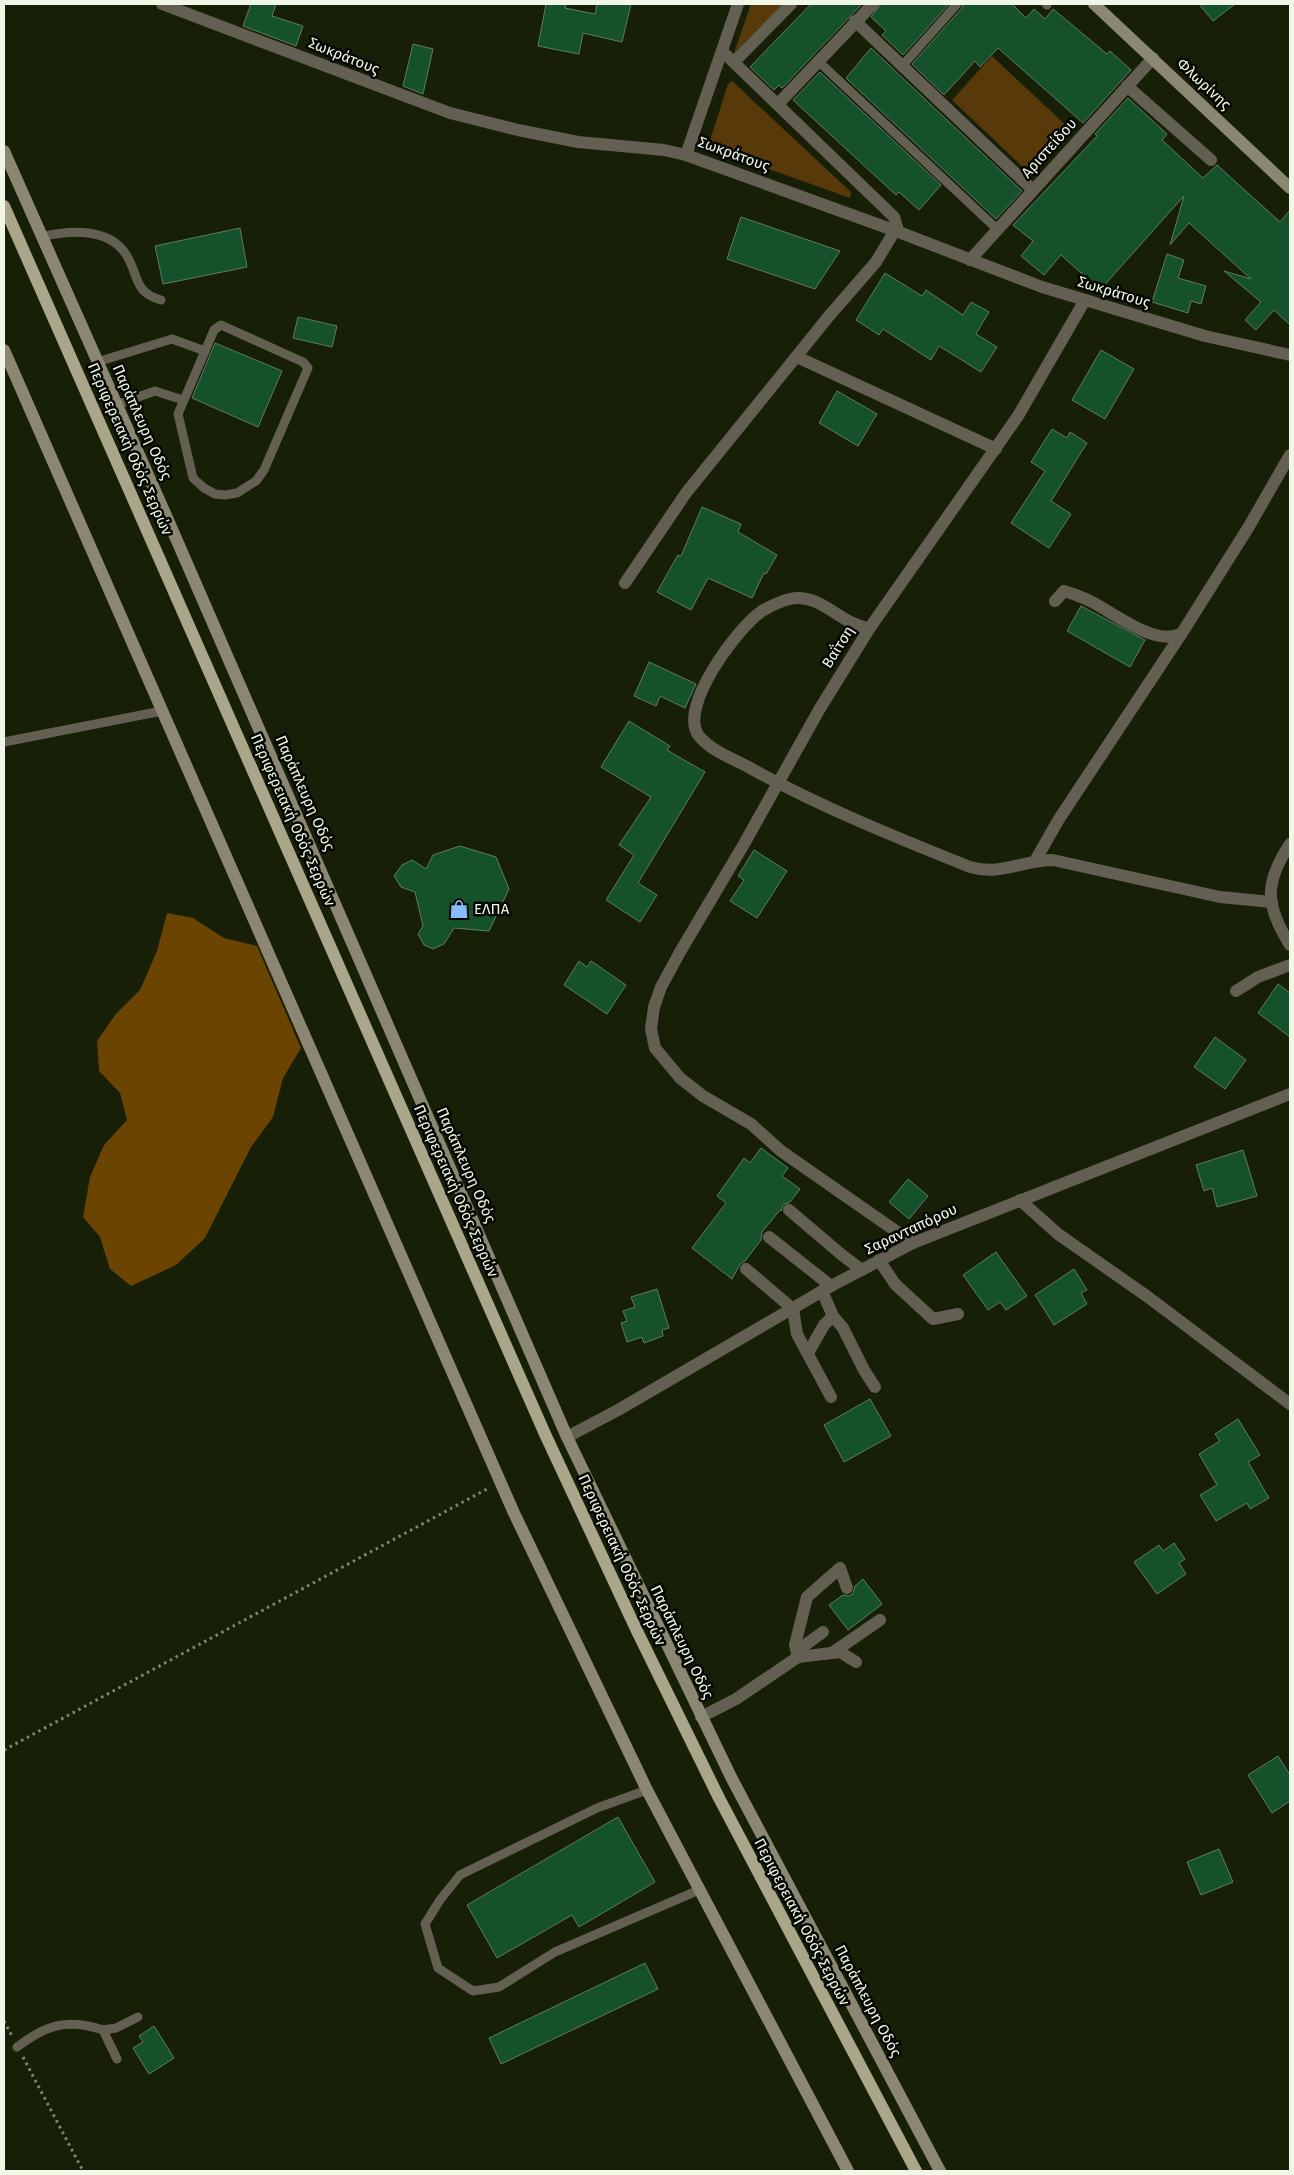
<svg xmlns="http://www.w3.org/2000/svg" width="1294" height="2175" font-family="'Fira Sans',sans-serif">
<rect width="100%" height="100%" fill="#172006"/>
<!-- green -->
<g fill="#583a0a">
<polygon points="751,4 783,4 734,53"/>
<polygon points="992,56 1072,131 1035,171 1026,170 952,100"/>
<polygon points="732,81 851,192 850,198 708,147 728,84"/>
</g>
<!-- forest -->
<polygon fill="#6a4400" points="167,913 193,918 224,938 257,946 301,1048 283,1078 273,1117 251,1147 205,1238 176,1265 131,1286 110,1269 100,1237 83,1217 90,1177 104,1145 127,1120 120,1093 99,1071 97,1041 115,1015 140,990 157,951"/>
<!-- building -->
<g fill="#15512a" stroke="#607b66">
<polygon points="251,4 276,4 272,16 303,26 296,46 243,26"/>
<polygon points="546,4 566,4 565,8 595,14 597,4 631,4 622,42 583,33 579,54 538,46"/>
<polygon points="811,4 862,4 782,88 779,85 774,90 750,67"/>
<polygon points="881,4 949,4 903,55 882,35 886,31 871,17"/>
<polygon points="963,4 1012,4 1026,18 1034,9 1045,19 1053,9 1107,54 1110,51 1131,70 1083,123 998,48 980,67 975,61 944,95 912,64 962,8"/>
<polygon points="1199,4 1235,4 1213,21"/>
<polygon points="413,44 433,49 423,94 403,86"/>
<polygon points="871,48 1022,191 996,219 846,78"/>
<polygon points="820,72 941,185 919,210 899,192 896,195 793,100"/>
<polygon points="1128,98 1167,134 1162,140 1203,178 1217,165 1280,222 1290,210 1290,325 1274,310 1256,330 1245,320 1261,302 1224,271 1251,279 1189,223 1170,245 1184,196 1100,290 1061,255 1044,275 1021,256 1033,241 1013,225 1097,136 1095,134"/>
<polygon points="741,217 840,251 815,289 727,259"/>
<polygon points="240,228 247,267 163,284 155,246"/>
<polygon points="1167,254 1184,260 1178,278 1206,286 1201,304 1191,301 1188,313 1152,302"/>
<polygon points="885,273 922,296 926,290 963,315 971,302 989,312 976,334 997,347 981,372 939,346 931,360 883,329 879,335 856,320"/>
<polygon points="298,317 337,326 332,347 293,338"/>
<polygon points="215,343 282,371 258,427 192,398"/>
<polygon points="1101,350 1134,369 1105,419 1072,400"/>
<polygon points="837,391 877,414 858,446 819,423"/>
<polygon points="1052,429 1067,438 1070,432 1087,443 1051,501 1071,514 1049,548 1011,523 1045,471 1031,462"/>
<polygon points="702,507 741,524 738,532 777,555 766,574 764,573 752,598 708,578 691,610 657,592 678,555 681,556"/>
<polygon points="1081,606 1145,640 1130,667 1067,631"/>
<polygon points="649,662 696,684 685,708 660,696 656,706 634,696"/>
<polygon points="629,721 670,746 667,750 677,756 705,772 638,883 657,895 640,922 606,900 634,855 619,845 651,797 601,767"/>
<polygon points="460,846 496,857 509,889 489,931 454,928 444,944 433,949 424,945 418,934 423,926 415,892 401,887 394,876 402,865 412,860 426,869 433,855"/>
<polygon points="754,850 787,871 757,918 730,901 744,880 738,876"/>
<polygon points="579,961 587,967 591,961 626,985 607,1014 564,985"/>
<polygon points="1278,984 1290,993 1290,1037 1258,1013"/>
<polygon points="1215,1037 1246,1060 1225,1089 1194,1067"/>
<polygon points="761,1148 788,1168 782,1176 800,1189 790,1202 783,1205 781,1211 780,1210 762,1232 761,1240 745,1261 740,1264 732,1279 692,1248 726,1203 717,1196 744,1158 750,1163"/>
<polygon points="1243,1150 1257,1196 1217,1207 1212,1188 1204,1191 1196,1165"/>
<polygon points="908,1179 928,1196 909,1219 889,1202"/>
<polygon points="996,1252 1027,1296 1006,1310 1000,1302 988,1310 963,1275"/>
<polygon points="1074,1269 1087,1290 1081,1293 1087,1304 1054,1325 1035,1295"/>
<polygon points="657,1289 669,1328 662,1330 663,1336 644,1343 642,1337 627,1342 621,1323 627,1321 623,1311 635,1307 631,1297"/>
<polygon points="870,1399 891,1436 844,1462 824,1425"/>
<polygon points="1238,1419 1260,1455 1248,1462 1269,1498 1250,1509 1247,1503 1216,1521 1200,1495 1217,1485 1199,1454 1220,1441 1215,1434"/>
<polygon points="1174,1543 1185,1559 1179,1563 1186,1574 1157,1594 1134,1562 1159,1545 1163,1551"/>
<polygon points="863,1579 882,1604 848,1630 829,1605 843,1595 849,1596 853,1594 855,1586"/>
<polygon points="1278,1756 1290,1775 1290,1801 1272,1813 1248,1775"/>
<polygon points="618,1817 655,1882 579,1927 572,1915 497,1958 467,1905"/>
<polygon points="1219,1849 1233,1882 1201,1895 1187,1862"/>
<polygon points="645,1963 658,1989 501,2064 489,2038"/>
<polygon points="154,2026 174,2058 149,2074 133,2048 143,2042 139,2036"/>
</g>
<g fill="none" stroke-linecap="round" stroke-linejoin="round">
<!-- path -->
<g stroke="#7f8771" stroke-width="3" stroke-dasharray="2.5 4" stroke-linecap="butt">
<polyline points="4,1750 487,1489"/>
<polyline points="4,2021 12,2036"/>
<polyline points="23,2057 83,2171"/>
</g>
<!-- lane -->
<g stroke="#636053" stroke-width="9">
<polyline points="1046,4 1047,5"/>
<polyline points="818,61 998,230"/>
<polyline points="902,66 957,4"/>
<path d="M41,237c28,-7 69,-10 86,19 12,20 7,37 34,44"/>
<polygon points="221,325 303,362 308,368 264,470 256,481 237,493 225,495 215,494 204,488 193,478 178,414 214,330"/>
<polyline points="97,362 172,339 205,351"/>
<polyline points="116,405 155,391 183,400"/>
<polyline points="4,742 162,711"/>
<polyline points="647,1790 597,1808 460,1875 440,1900 425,1924 438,1968 473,1991 499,1987 555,1952 699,1890"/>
<polyline points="103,2030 116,2028 138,2017"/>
<path d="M17,2047c29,-22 50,-29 86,-17l14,29"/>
</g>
<!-- street -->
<g stroke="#636053" stroke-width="12">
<polyline points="162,4 450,113 518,130 578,142 664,150 686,155 896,231 1042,287 1205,336 1290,355"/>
<polyline points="855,21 1033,190"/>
<polyline points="734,62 791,4"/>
<polyline points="1127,86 1211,160"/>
<polyline points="778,104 873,4"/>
<polyline points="686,155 738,4"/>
<polyline points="970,260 1153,58"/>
<polyline points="797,357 996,449"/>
<polyline points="625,583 686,493 829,316 876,262 897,227 894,217 722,51"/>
<path d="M1055,601l9,-10c7,2 15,5 22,8 24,10 69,50 96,34l66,-105 42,-73"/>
<path d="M869,629c-8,-3 -17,-5 -24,-10 -17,-10 -34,-25 -55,-20 -9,2 -21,8 -28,12 -24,16 -85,97 -63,125 12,15 35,23 51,32 71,39 145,69 220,99 32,9 52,-7 83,-7l167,37 52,5"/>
<path d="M1290,844c-26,39 -25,61 0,101"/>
<polyline points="1035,861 1059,819 1182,633"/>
<polyline points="1236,991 1258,977 1290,965"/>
<polyline points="1020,1200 1058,1234 1148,1297 1290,1404"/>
<polyline points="789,1210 842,1255 862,1270"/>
<polyline points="769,1237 831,1286"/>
<polyline points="913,1243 781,1151 751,1124 703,1096 680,1078 655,1048 651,1029 654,1007 661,987 680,952 744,844 819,710 869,629 1018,416 1085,300"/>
<polyline points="879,1260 895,1284 933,1319 958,1314"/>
<polyline points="746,1269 793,1309 797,1334 831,1397"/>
<polyline points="822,1291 833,1316 843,1328 864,1370 875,1387"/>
<polyline points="808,1353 824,1325 833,1316"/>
<polyline points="567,1437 618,1410 831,1286 913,1243 1290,1094"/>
<polyline points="797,1651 823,1632"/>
<polyline points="832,1653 880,1620"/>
<polyline points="798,1657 795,1645 807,1597 840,1568 847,1588"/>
<polyline points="701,1717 736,1699 798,1657 840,1652 856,1662"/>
</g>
<!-- secondary -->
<g stroke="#8b8772" stroke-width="12">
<polyline points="1094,4 1290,188"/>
<polyline points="4,151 168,520 567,1437 732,1779 940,2171"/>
<polyline points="4,350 514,1513 647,1790 848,2171"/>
</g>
<!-- primary -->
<polyline stroke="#aaa68a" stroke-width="12" points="4,206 545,1434 636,1629 719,1798 916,2171"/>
</g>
<!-- icons -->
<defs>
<g id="shop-bare" transform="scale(1.5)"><path d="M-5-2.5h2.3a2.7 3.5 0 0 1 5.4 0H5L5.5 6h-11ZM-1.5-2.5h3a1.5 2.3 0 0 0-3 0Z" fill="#88bbfc" stroke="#050802" stroke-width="2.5" paint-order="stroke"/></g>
</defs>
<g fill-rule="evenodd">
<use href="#shop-bare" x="459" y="909"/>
</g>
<g text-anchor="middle" stroke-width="5" stroke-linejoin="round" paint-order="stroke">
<!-- street labels -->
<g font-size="15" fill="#f0f7e6" stroke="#050802">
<text transform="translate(344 56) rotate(22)" y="5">Σωκράτους</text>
<text transform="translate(1204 84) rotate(43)" y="5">Φλωρίνης</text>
<text transform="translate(1049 148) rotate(-48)" y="5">Αριστείδου</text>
<text transform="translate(734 154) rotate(20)" y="5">Σωκράτους</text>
<text transform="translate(1114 292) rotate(17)" y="5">Σωκράτους</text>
<text transform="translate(142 422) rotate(66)" y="5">Παράπλευρη Οδός</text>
<text transform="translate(130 449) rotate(66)" y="5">Περιφερειακή Οδός Σερρών</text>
<text transform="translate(838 647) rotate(-58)" y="5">Βαΐτση</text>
<text transform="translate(305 793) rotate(66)" y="5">Παράπλευρη Οδός</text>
<text transform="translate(293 820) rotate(66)" y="5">Περιφερειακή Οδός Σερρών</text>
<text transform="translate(466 1165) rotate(66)" y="5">Παράπλευρη Οδός</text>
<text transform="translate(456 1191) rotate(66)" y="5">Περιφερειακή Οδός Σερρών</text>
<text transform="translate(911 1229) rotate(-25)" y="5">Σαρανταπόρου</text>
<text transform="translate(622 1560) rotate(65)" y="5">Περιφερειακή Οδός Σερρών</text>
<text transform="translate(682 1642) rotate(64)" y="5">Παράπλευρη Οδός</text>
<text transform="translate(802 1922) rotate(62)" y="5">Περιφερειακή Οδός Σερρών</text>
<text transform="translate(868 2001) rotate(62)" y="5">Παράπλευρη Οδός</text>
</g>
<!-- poi labels -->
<g font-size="15" fill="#f0f7e6" stroke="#050802" text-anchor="start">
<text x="474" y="914">ΕΛΠΑ</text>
</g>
</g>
<!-- border -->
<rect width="1294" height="2175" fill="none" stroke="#f0f7e6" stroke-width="10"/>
</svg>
